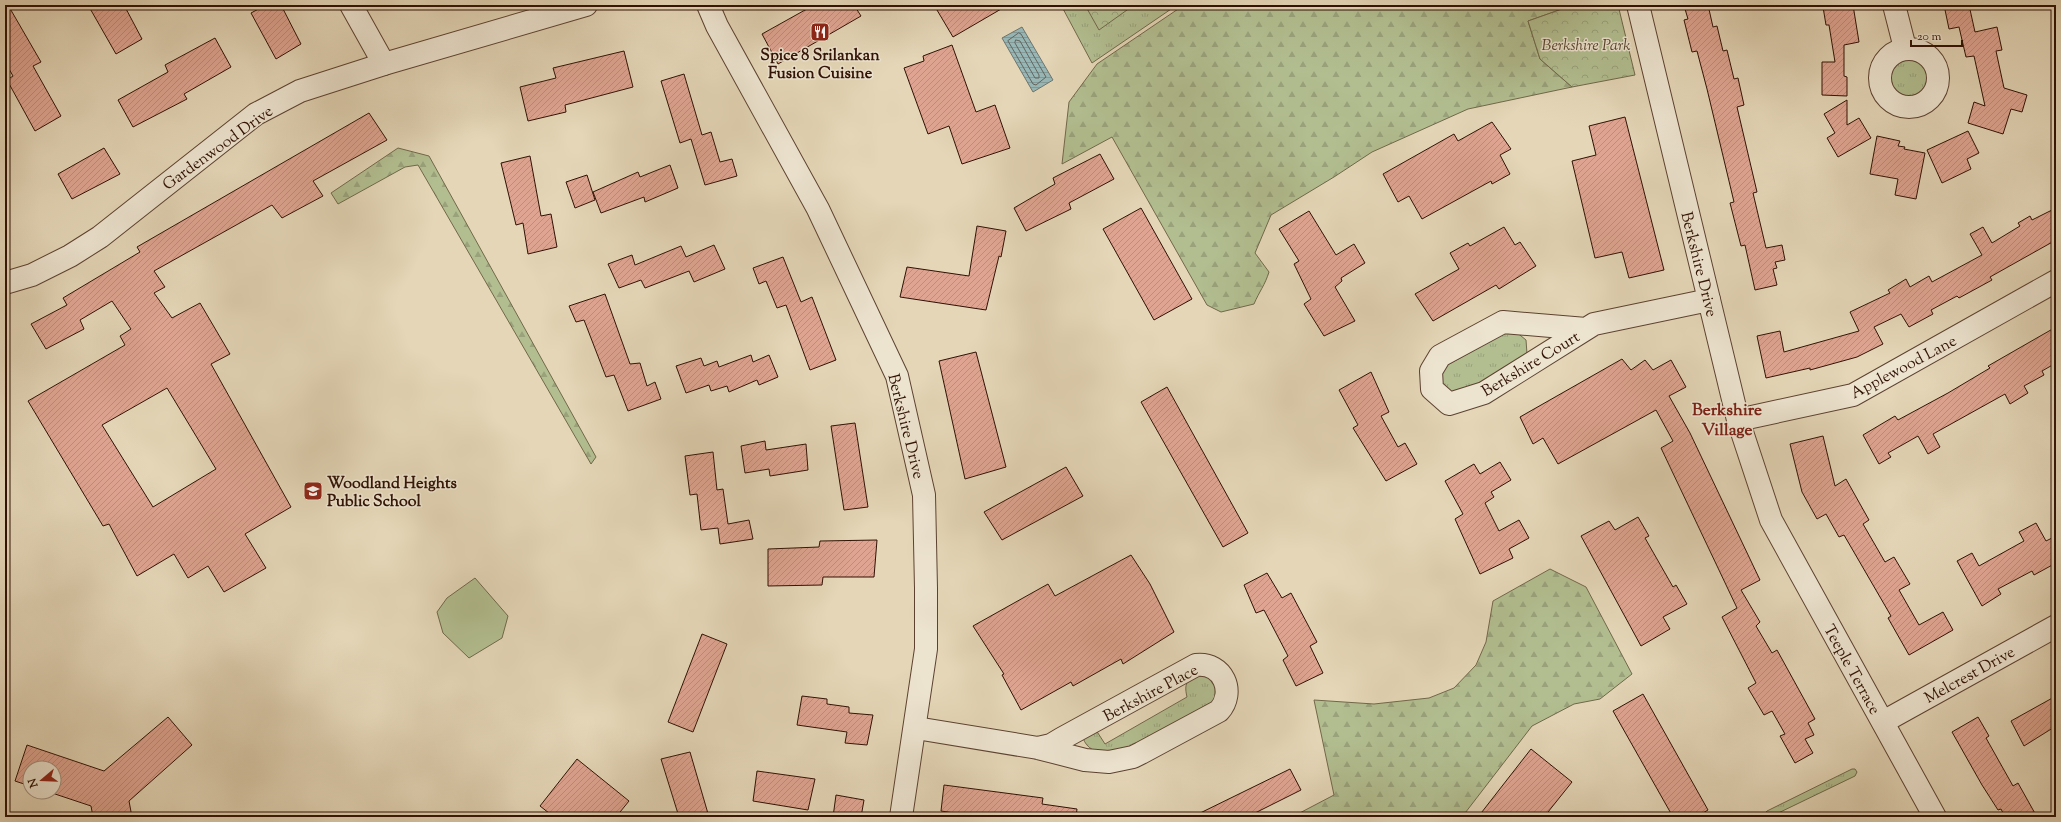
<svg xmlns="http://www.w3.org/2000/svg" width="2061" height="822" font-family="'Sorts Mill Goudy',serif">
<defs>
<pattern id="grass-tufts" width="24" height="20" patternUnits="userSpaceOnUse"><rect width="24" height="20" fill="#b2be90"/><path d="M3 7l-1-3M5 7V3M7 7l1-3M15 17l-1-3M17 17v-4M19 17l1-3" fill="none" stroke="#99a27b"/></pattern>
<pattern id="forest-firs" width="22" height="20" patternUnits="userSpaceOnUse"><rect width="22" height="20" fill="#b2be90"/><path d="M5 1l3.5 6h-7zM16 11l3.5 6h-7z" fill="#99a27b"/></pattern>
<pattern id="park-crowns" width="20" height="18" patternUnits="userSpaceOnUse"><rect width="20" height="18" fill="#b2be90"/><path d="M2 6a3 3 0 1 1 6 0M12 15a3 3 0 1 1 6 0" fill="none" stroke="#99a27b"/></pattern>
<pattern id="water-rules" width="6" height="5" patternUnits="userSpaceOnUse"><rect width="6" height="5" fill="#97b7b6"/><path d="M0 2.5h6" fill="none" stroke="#829c9b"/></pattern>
<pattern id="building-hatch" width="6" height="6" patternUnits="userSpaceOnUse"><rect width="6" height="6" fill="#dfa592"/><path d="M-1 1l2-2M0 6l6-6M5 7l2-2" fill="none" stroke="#c08d7c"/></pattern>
</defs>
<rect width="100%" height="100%" fill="#e4d6b7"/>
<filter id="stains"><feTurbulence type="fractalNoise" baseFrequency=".005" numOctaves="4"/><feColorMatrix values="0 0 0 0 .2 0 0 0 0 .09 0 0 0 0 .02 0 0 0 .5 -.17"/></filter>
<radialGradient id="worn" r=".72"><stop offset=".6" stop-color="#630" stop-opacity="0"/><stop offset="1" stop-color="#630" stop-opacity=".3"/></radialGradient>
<!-- grass -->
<g fill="url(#grass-tufts)" stroke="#71684a">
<polygon points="1061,5 1177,5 1092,63"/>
<circle cx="1909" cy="78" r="20"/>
<polygon points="1515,331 1526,340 1527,354 1465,394 1442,392 1442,368 1507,332"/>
<path d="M1204,675l11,7v20c-21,13 -117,79 -132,36l13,-8 9,14 82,-47c-4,-17 2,-18 17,-22z"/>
<polygon points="1852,769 1855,769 1857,772 1855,776 1770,817 1765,817 1765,813 1767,811"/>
</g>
<!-- forest -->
<g fill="url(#forest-firs)" stroke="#71684a">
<path d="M1184,5h243l2,2 137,-2 -4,4 -34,12 12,38 32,28 -104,22 -96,43 -38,25 -63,38 -16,38 14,19c-4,13 -10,20 -15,32l-33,8 -14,-7 -95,-168 -50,27 7,-62 28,-38z"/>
<polygon points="398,148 429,156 596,457 591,464 418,165 405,167 338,204 331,193"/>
<polygon points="1550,569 1586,587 1632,674 1600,699 1574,704 1532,726 1462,817 1292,817 1334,795 1314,700 1374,704 1429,698 1454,688 1476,665 1486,642 1493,601"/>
</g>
<!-- park -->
<g fill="url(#park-crowns)" stroke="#71684a">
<polygon points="1085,5 1134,5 1099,30"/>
<polygon points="1566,5 1618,5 1635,75 1572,87 1540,59 1528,21 1562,9"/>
</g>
<!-- pitch -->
<polygon fill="#b2be90" stroke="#71684a" points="475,578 508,616 502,638 469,658 443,633 437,612 447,598"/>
<!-- water -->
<polygon fill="url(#water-rules)" stroke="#6e756f" points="1022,27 1053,80 1033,92 1002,38"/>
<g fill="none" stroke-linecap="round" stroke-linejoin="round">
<!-- shore -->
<g stroke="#64645d" stroke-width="1">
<polygon points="1019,33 1021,34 1046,77 1036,85 1033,84 1008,41"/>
<polygon points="1016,40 1020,41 1039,75 1039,78 1035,78 1015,43"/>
</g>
</g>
<!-- building -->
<g fill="url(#building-hatch)" stroke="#301104" fill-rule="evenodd">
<polygon points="5,5 8,5 41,62 33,66 61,116 35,131 7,80 13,76 5,62"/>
<polygon points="88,5 124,5 142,39 116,54"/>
<polygon points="266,5 281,5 301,44 276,59 251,13"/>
<polygon points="814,5 854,5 861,16 778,64 762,34"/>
<polygon points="934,5 1008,5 953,37"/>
<polygon points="1703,5 1708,5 1713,27 1717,26 1723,51 1727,50 1734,79 1738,78 1744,105 1737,107 1757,192 1753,193 1766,248 1782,245 1785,260 1775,262 1777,268 1773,269 1777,285 1755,290 1745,245 1741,246 1730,203 1734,202 1707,89 1697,51 1692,52 1684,20 1688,19 1685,9"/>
<polygon points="1837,5 1853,5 1859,42 1844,45 1844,76 1847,77 1847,96 1822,95 1822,62 1835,62 1829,25 1826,25 1823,7"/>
<polygon points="1944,5 1969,5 1975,32 1997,27 2002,50 1996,51 2004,88 2027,95 2022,112 2011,109 2003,134 1968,123 1974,102 1985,106 1974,56 1966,57 1959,27 1949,29"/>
<polygon points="215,38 231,67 184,94 187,99 133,127 118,100 168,72 165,65"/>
<polygon points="952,45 976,112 995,105 1010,148 962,164 949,126 928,134 904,68 924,61 923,56"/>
<polygon points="624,51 633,87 565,105 566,112 528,121 520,87 556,78 553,68"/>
<polygon points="684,74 702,135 711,132 720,162 732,159 737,176 705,185 691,139 680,143 661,81"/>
<polygon points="1847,100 1847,125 1859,118 1871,138 1838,157 1827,138 1835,133 1824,114"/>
<path d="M369,113l18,27 -74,41 10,15 -41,22 -10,-13 -118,66 11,16 -11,6 18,25 28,-15 30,51 -19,10 80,143 -46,27 21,34 -42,24 -16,-26 -20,12 -14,-24 -37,22 -28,-52 -6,2 -75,-125 97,-56 -5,-9 11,-7 -19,-28 -32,19 4,9 -38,20 -15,-25 36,-19 -4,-7 77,-46 -3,-5zM167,388l49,81 -63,38 -51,-82z"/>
<polygon points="1625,117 1664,270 1629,278 1622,252 1595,258 1572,161 1596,155 1589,126"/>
<polygon points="1492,122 1511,149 1500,155 1510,174 1492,184 1491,181 1422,219 1409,196 1398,202 1383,174 1454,134 1458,141"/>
<polygon points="1968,131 1979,153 1967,159 1971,169 1942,183 1927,150"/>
<polygon points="1877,136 1900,141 1898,146 1905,147 1904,149 1925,153 1916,199 1895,195 1898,179 1870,174"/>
<polygon points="104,148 120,174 72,199 58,174"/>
<polygon points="1100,154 1114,179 1069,203 1071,209 1026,231 1014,208 1055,184 1053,178"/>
<polygon points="530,156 541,216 551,214 557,247 528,254 523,223 516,225 501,163"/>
<polygon points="670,165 678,188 645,202 644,197 601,213 593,192 638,172 640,177"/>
<polygon points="587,175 595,200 575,208 566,182"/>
<polygon points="1141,208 1192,299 1154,320 1103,229"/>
<polygon points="2056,208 2056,240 1990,277 1992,280 1959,298 1957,296 1931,310 1933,314 1909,327 1901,314 1874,327 1883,344 1857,357 1810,370 1810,368 1766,378 1757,336 1780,331 1784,352 1859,331 1850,312 1890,293 1888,290 1906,279 1910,287 1929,276 1932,282 1982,255 1970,234 1983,227 1992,243 2020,226 2018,223 2030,216 2032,220"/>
<polygon points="1309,211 1336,255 1354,244 1365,263 1341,278 1342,281 1335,287 1355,321 1324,336 1304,304 1311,299 1294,264 1299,261 1279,229"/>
<polygon points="977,226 1006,231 1001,257 999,256 986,310 900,297 907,267 969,276"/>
<polygon points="1504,227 1515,245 1520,242 1536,266 1499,289 1496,285 1433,321 1415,294 1459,269 1450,253 1468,243 1470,246"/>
<polygon points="714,245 725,269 694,282 689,271 645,288 641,280 619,288 608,264 632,255 635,265 681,246 686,257"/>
<polygon points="783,257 801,302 812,297 836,360 810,370 786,305 777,308 766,281 759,284 753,268"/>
<polygon points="605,294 630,364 640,363 647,386 655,382 661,399 628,411 614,375 606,377 584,320 576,322 569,306"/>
<polygon points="2056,327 2056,363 2042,371 2044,375 2024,386 2028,393 2010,404 2005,394 1933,434 1940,447 1928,454 1918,436 1888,453 1891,457 1879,464 1863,435 1895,416 1898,420 1948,393 1990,368 1988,366"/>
<polygon points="976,352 1006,467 965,479 939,361"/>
<polygon points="751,355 753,362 769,355 778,377 759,385 757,380 729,392 727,386 711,391 709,385 686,393 676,366 701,358 704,366 717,361 719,367"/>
<polygon points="1622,359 1631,370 1645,360 1653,370 1671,360 1686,387 1669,396 1690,433 1760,580 1741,590 1760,622 1756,626 1772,653 1777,650 1815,719 1808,723 1814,735 1805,739 1813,753 1795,763 1780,736 1785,734 1772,711 1764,715 1748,688 1756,683 1722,617 1737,608 1661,448 1673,441 1656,410 1558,464 1543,438 1533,444 1520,417"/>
<polygon points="1371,372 1389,412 1381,416 1398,447 1405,443 1417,464 1386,481 1353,428 1358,425 1339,390"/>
<polygon points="1167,387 1248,533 1223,547 1141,402"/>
<polygon points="855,423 868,507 844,510 831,426"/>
<polygon points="1823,436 1835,486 1846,479 1869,520 1863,524 1885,562 1894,557 1910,584 1899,590 1919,625 1943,612 1953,630 1909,655 1888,618 1891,616 1844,535 1839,537 1826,514 1817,519 1802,492 1790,444"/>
<polygon points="765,441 766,450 806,444 808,470 770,476 769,469 745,473 741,446"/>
<polygon points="713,452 717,490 723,489 728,524 749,520 753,539 720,544 718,528 701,530 697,494 690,495 685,456"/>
<polygon points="1500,462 1511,480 1491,492 1494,497 1485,503 1499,531 1519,520 1529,538 1509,549 1513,558 1480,574 1455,519 1463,514 1445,481 1474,464 1480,474"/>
<polygon points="1066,467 1083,496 1002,540 984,512"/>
<polygon points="1638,517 1649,536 1645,538 1673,587 1676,585 1687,604 1663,617 1670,629 1641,646 1581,536 1609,521 1615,530"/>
<polygon points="2036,523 2046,541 2056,536 2056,563 2034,575 2032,571 1998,589 2001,594 1982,606 1957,561 1972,553 1979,566 2024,541 2019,532"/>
<polygon points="877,540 874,577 823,577 822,585 768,586 768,549 819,547 820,541"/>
<polygon points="1131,555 1150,584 1174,632 1123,664 1121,659 1073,686 1071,682 1021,710 1002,675 1004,674 973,626 1048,584 1055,596"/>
<polygon points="1267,573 1282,598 1291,593 1317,642 1310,646 1323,673 1296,686 1283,660 1288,656 1264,610 1256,613 1244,585"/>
<polygon points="702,634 727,644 693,732 668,722"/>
<polygon points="1643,694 1708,810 1696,817 1673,817 1613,711"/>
<polygon points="802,696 827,699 827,704 849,707 849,713 873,715 867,745 845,743 847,732 797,725"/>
<polygon points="2056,696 2056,726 2024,746 2011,721"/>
<polygon points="168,717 192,745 129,801 132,817 93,817 91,806 49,792 54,792 54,768 30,768 30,786 15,781 27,745 104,771"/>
<polygon points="1978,717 1989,736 1986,738 2013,786 2018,783 2037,817 2005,817 2001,809 1998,810 1982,785 1952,732"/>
<polygon points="1531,749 1572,782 1544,817 1478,817"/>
<polygon points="690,752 709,817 679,817 661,759"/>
<polygon points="577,759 629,801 616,817 554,817 540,806"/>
<polygon points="1290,769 1301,790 1247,817 1192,817"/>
<polygon points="757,771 815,779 808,810 753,801"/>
<polygon points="944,785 1043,798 1042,804 1077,809 1076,817 981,817 941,811"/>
<polygon points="836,795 864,800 861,817 833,817"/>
</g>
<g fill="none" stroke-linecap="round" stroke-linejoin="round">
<!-- minor casing -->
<g stroke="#5d4231" stroke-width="24">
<g id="minor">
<polyline points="351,5 384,64"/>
<polyline points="708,5 717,26 818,209 897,376 924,495 926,588 926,649 901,817"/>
<polyline points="1638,5 1738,420 1771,520 1935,817"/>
<polyline points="1894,5 1905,48"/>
<circle cx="1909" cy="78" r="29"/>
<polyline points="5,283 32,275 70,256 100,237 256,114 300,91 384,64 586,5"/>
<polyline points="1586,329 1503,322 1440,356 1431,371 1432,389 1449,404 1484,393 1586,329 1594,324 1709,300"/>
<polyline points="1738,420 1853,395 2056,281"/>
<polyline points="1883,722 2056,626"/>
<path d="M916,728l122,20 47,12 24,2 24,-5 8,-4 78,-42c17,-19 4,-49 -23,-46l-135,74 -10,6 -13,3"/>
</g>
</g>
<!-- minor -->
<use href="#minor" stroke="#ede4d0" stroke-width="22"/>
</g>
<!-- icons -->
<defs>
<g id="restaurant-square" transform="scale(1)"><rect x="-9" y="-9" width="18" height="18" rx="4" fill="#8f2418" stroke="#ede4d0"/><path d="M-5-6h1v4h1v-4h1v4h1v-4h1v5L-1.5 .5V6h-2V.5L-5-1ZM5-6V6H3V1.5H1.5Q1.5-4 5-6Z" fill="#fff"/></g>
<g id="school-square" transform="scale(1)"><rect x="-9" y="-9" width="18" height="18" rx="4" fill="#8f2418" stroke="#ede4d0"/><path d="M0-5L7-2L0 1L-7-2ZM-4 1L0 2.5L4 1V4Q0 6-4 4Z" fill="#fff"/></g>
</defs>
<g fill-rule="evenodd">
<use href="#restaurant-square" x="820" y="32"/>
<use href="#school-square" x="313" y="491"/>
</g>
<g text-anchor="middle" stroke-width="3" stroke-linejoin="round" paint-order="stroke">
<!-- park labels -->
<g font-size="16" font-style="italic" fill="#57452e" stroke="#ede4d0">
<text x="1586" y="50">Berkshire Park</text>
</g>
<!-- poi labels -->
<g font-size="16" font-weight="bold" fill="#301104" stroke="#ede4d0">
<text x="820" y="60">Spice 8 Srilankan<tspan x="820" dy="18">Fusion Cuisine</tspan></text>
<text x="327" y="488" text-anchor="start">Woodland Heights<tspan x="327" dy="18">Public School</tspan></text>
</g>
<!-- street labels -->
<g font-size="16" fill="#301104" stroke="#ede4d0">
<text transform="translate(217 147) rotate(-36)" y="6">Gardenwood Drive</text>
<text transform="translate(1700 264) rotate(76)" y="6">Berkshire Drive</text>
<text transform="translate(1530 363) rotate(-31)" y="6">Berkshire Court</text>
<text transform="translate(1903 366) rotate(-28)" y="6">Applewood Lane</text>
<text transform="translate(907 426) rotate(76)" y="6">Berkshire Drive</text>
<text transform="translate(1853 669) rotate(61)" y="6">Teeple Terrace</text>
<text transform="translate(1969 674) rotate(-29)" y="6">Melcrest Drive</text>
<text transform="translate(1150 692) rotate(-28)" y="6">Berkshire Place</text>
</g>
<!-- neighbourhood labels -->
<g font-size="17" font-weight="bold" fill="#7a1f14" stroke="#ede4d0">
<text x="1727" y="415">Berkshire<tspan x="1727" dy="20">Village</tspan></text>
</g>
</g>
<!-- margin -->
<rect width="2061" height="822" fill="none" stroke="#e4d6b7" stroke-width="20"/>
<rect x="6" y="6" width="2049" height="810" fill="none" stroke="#301104" stroke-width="2"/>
<rect x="10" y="10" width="2041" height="802" fill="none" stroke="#301104"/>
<!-- north arrow -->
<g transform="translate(42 780) rotate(251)"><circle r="19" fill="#ede4d0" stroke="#a1907e"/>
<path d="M0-3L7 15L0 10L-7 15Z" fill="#8f2418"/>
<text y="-6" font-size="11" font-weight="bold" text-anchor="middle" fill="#301104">N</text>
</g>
<!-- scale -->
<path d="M1911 40v6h51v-6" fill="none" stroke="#301104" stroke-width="2"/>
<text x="1917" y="40" font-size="12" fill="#301104" stroke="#ede4d0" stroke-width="3" paint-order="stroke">20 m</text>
<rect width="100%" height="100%" filter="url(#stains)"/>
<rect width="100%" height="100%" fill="url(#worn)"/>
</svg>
